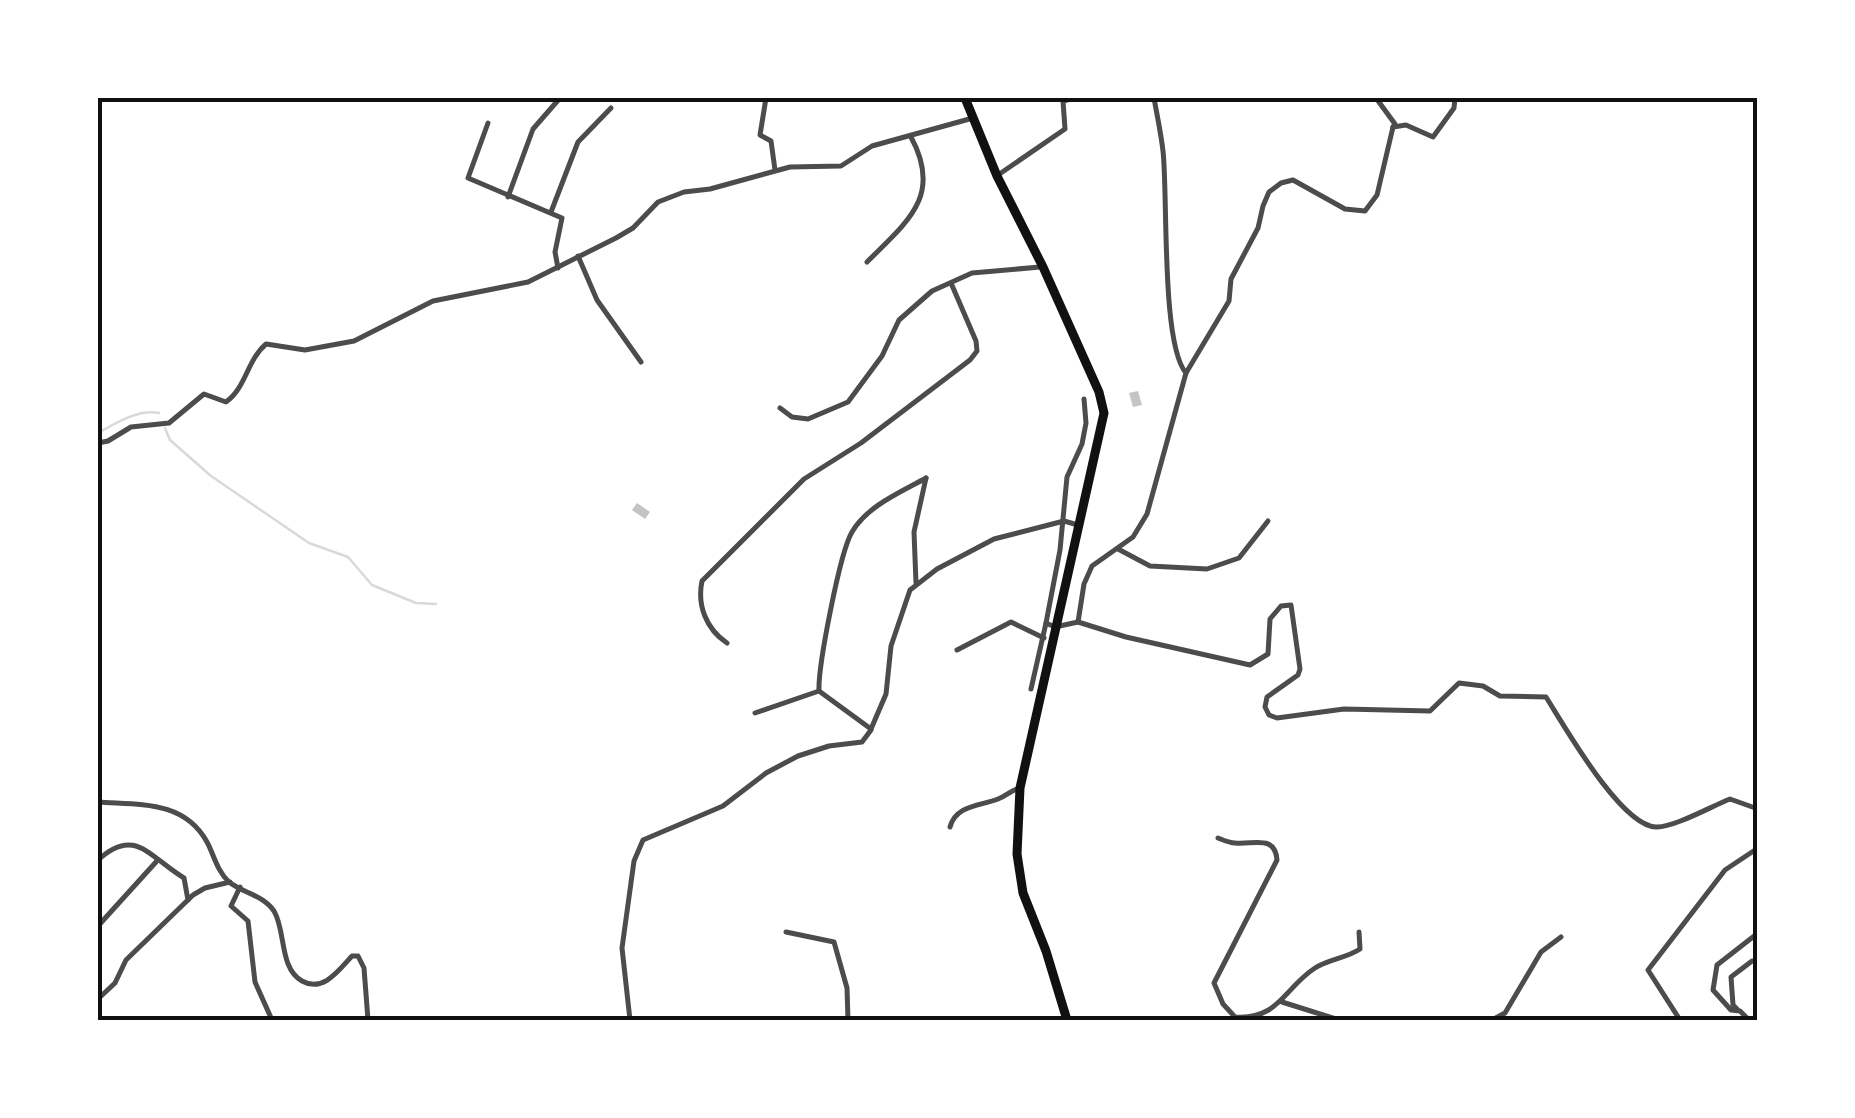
<svg xmlns="http://www.w3.org/2000/svg" width="1855" height="1118" font-family="Poppins,sans-serif">
<rect width="100%" height="100%" fill="#fff"/>
<g fill="none" stroke-linecap="round" stroke-linejoin="round">
<!-- stream -->
<g stroke="#d9d9d9" stroke-width="2.5">
<polyline points="165,428 170,440 211,476 309,543 348,557 372,585 416,603 436,604"/>
<path d="M98,433c18,-10 40,-24 61,-20"/>
</g>
</g>
<!-- building -->
<g fill="#c4c4c4">
<polygon points="1138,391 1142,405 1133,407 1129,393"/>
<polygon points="637,503 650,512 645,519 632,510"/>
</g>
<g fill="none" stroke-linecap="round" stroke-linejoin="round">
<!-- minor -->
<g stroke="#4c4c4c" stroke-width="5">
<polyline points="766,98 760,135 771,141 775,170"/>
<path d="M1154,98c3,17 7,35 9,53 5,45 -2,193 23,222"/>
<polyline points="1376,98 1395,124 1393,127"/>
<polyline points="488,123 468,178 562,218 555,252 558,268"/>
<polyline points="998,175 1065,129 1063,101 1075,98"/>
<polyline points="508,197 533,129 560,98"/>
<polyline points="551,212 578,142 611,108"/>
<polyline points="578,256 597,300 641,362"/>
<path d="M867,262c40,-40 76,-66 44,-125"/>
<path d="M1084,399l2,24 -4,21 -15,33 -7,73 -14,73 9,4 23,-5 48,15 124,28 18,-11 2,-35 11,-13 10,-1 9,64 -2,6 -31,22 -2,10 4,8 8,3 67,-9 86,2 29,-28 24,3 17,10 46,1c19,30 75,129 110,130 17,1 56,-21 74,-28l28,10"/>
<polyline points="780,408 792,417 808,419 848,402 882,356 899,320 932,291 972,273 1040,267"/>
<path d="M98,443l10,-2 23,-14 38,-4 35,-29 22,8c20,-14 21,-42 40,-58l39,6 49,-9 79,-40 95,-19 88,-44 17,-10 25,-26 26,-10 26,-3 80,-22 51,-1 31,-20 101,-28"/>
<polyline points="1118,549 1150,566 1207,569 1239,558 1268,521"/>
<polyline points="916,583 914,532 926,478"/>
<polyline points="1078,622 1084,584 1092,566 1133,537 1147,514 1186,373 1229,301 1231,279 1258,228 1263,206 1269,192 1281,183 1293,180 1345,209 1365,211 1377,195 1393,127 1406,125 1433,137 1454,108 1455,98"/>
<path d="M727,643c-21,-14 -30,-38 -25,-62l102,-102 57,-36 109,-83 7,-9 -1,-10 -25,-58"/>
<polyline points="957,650 1011,622 1044,638"/>
<polyline points="1031,689 1046,623"/>
<path d="M819,691c-1,-25 21,-139 33,-159 15,-26 49,-40 74,-54"/>
<polyline points="755,713 819,691 871,729 886,694 891,646 910,590 937,569 994,539 1064,521 1078,525"/>
<path d="M98,802c41,3 86,-2 109,40 7,13 10,29 22,40 14,11 34,13 45,29 12,20 5,57 28,70 21,12 37,-11 50,-25h6l6,12 4,52"/>
<path d="M950,827c6,-22 30,-21 48,-28 8,-3 13,-9 22,-11"/>
<path d="M1218,838c5,2 11,5 17,5 18,2 40,-9 42,17l-63,123 9,21 12,13c44,3 49,-29 80,-49 14,-9 32,-10 45,-19l-1,-17"/>
<path d="M98,860c37,-34 51,-3 86,18l4,22"/>
<polyline points="240,887 231,906 248,921 255,982 272,1020"/>
<polyline points="98,926 156,862"/>
<polyline points="786,932 834,942 847,988 848,1020"/>
<polyline points="98,999 115,983 126,960 193,895 205,888 230,882"/>
<polyline points="1282,1002 1339,1020"/>
<polyline points="1737,1009 1733,1005 1731,977 1752,961 1758,961"/>
<polyline points="630,1020 622,948 634,861 643,840 723,806 766,773 798,756 829,746 862,742 871,730"/>
<polyline points="1492,1020 1505,1013 1541,952 1561,937"/>
<polyline points="1680,1020 1648,970 1725,870 1758,848"/>
<polyline points="1749,1020 1740,1011 1731,1010 1713,990 1717,965 1758,933"/>
</g>
<!-- trunk -->
<polyline stroke="#111" stroke-width="9" points="965,98 997,176 1043,267 1099,392 1104,413 1020,788 1017,854 1023,893 1046,951 1067,1020"/>
</g>
<!-- border -->
<rect width="1855" height="1118" fill="none" stroke="#ffffff" stroke-width="200"/>
<rect x="100" y="100" width="1655" height="918" fill="none" stroke="#111" stroke-width="4"/>
</svg>
